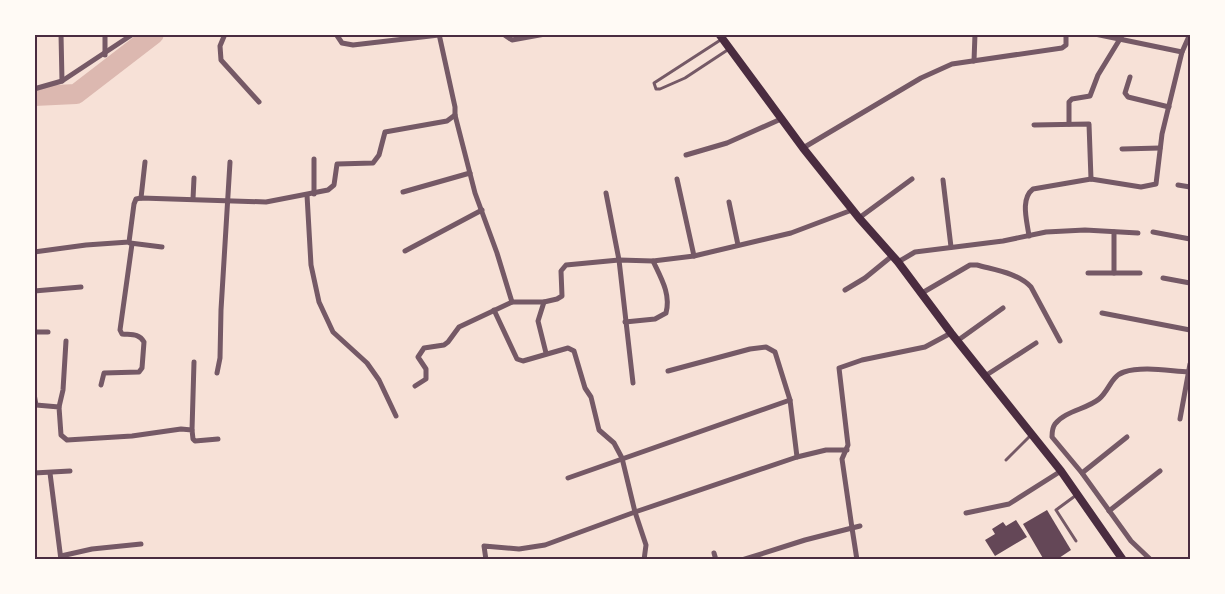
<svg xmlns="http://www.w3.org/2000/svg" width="1225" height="594" font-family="'Alegreya Sans',sans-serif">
<rect width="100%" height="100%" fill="#f7e1d7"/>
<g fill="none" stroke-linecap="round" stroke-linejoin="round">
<!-- river -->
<polyline stroke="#dcb8b0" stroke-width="20" points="34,96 76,94 154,34"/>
</g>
<!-- building -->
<g fill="#644757">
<polygon points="1047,510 1071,550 1056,560 1044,560 1023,524"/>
<polygon points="1016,520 1027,537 995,556 985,540 995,534 992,529 1003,522 1006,526"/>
</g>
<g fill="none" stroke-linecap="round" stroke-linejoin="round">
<!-- service -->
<g stroke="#755966" stroke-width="3">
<polyline points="722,39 654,83 656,89 660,89 685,78 729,49"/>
<polyline points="1006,460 1031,435"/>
<polyline points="1075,496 1056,510 1076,541"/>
</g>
<!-- minor -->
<g stroke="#755966" stroke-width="5">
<polyline points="61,34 62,81"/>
<polyline points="105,34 105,55"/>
<polyline points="225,34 220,46 221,60 259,102"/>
<polyline points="336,34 342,43 353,45 439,35"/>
<polyline points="439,34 455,107 455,115 475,193 497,253 512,302"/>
<polyline points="503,34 512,40 545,34"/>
<polyline points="1095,34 1182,52"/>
<polyline points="974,61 975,34"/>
<polyline points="1130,77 1125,93 1128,97 1169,107"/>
<polyline points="34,89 62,81 133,34"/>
<polyline points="1069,124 1069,102 1072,99 1090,96 1098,75 1123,34"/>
<polyline points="1034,125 1089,124 1091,179"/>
<polyline points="803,148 921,78 952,64 1062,48 1066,45 1066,34"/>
<polyline points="1122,149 1160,148"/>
<polyline points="686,155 727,143 781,119"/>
<polyline points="314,159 314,194"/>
<polyline points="677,179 694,256"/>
<polyline points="943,180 951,247"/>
<polyline points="1178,185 1190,187"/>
<polyline points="403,192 470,173"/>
<polyline points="606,193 619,260 633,383"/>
<polyline points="307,195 311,265 319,302 333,332 367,363 379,380 396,416"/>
<polyline points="141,198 145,162"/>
<polyline points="193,199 194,178"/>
<polyline points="729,202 738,245"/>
<polyline points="859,218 912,179"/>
<polyline points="1114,232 1114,273"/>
<polyline points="1153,232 1190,239"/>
<path d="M1029,236c-2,-15 -9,-37 4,-47l58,-10 50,8 15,-3 6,-50 20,-82 8,-18"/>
<polyline points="130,243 162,247"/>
<polyline points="405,251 482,210"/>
<polyline points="34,252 86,245 129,242 134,204 136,199 141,198 266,202 328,190 334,185 337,164 373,163 379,155 385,132 447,121 455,115"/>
<polyline points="898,262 915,252 1003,241 1046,232 1085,230 1138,233"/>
<polyline points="1088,273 1140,273"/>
<polyline points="1163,278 1190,283"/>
<polyline points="845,290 865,278 892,256"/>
<polyline points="34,291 81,287"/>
<path d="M922,293l48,-28h7c18,5 41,8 54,22l29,54"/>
<polyline points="544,302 538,321 546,353"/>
<polyline points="494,310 517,359 523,361 568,348 574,351 585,388 591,397 599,430 614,443 622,458 635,512 646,545 644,560"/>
<polyline points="1102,313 1190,330"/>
<path d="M625,322l30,-3 11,-6c5,-19 -5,-35 -13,-52"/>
<polyline points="34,332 48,332"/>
<polyline points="957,341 1003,308"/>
<polyline points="668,371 750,349 766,347 775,352 790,400 797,457"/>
<polyline points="217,373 220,358 221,310 230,162"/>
<polyline points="985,376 1036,343"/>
<path d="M101,385l3,-12 35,-1 3,-4 2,-26c-5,-9 -13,-7 -22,-8l-2,-4 12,-86"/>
<polyline points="415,386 426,379 426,369 418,357 424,348 444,345 448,342 459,327 512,302 544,302 557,299 562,296 561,271 566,265 619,260 653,261 694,256 791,233 852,210"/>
<polyline points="34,394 36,405 59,407 61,435 67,440 132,436 181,429 192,430 193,439 195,441 218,439"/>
<polyline points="59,407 63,390 66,341"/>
<polyline points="1180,419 1190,364"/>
<polyline points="192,430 194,362"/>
<polyline points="34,473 70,471"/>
<polyline points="50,473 61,560"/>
<polyline points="1082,473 1127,437"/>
<polyline points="568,478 790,400"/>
<polyline points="1109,511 1160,471"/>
<polyline points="966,513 1009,504 1061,471"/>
<polyline points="860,526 852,528 842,459 848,445 839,368 862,360 925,347 951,333"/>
<polyline points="714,553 716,560"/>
<polyline points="61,556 92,549 141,544"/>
<polyline points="486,560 484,546 519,549 545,545 635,512 797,457 826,450 847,450"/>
<polyline points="742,560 805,540 852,528 857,560"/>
<path d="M1151,560l-20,-19 -49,-68 -30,-36c0,-4 0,-9 3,-13 10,-13 32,-15 44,-25 10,-8 12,-23 25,-27 19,-6 45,-1 65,0"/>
</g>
<!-- secondary -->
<polyline stroke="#4a2c40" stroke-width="8" points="719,34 803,148 859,218 898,262 951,333 1061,471 1123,560"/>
</g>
<!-- border -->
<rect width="1225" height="594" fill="none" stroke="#fffaf5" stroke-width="72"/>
<rect x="36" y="36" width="1153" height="522" fill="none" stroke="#4a2c40" stroke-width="2"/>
</svg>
